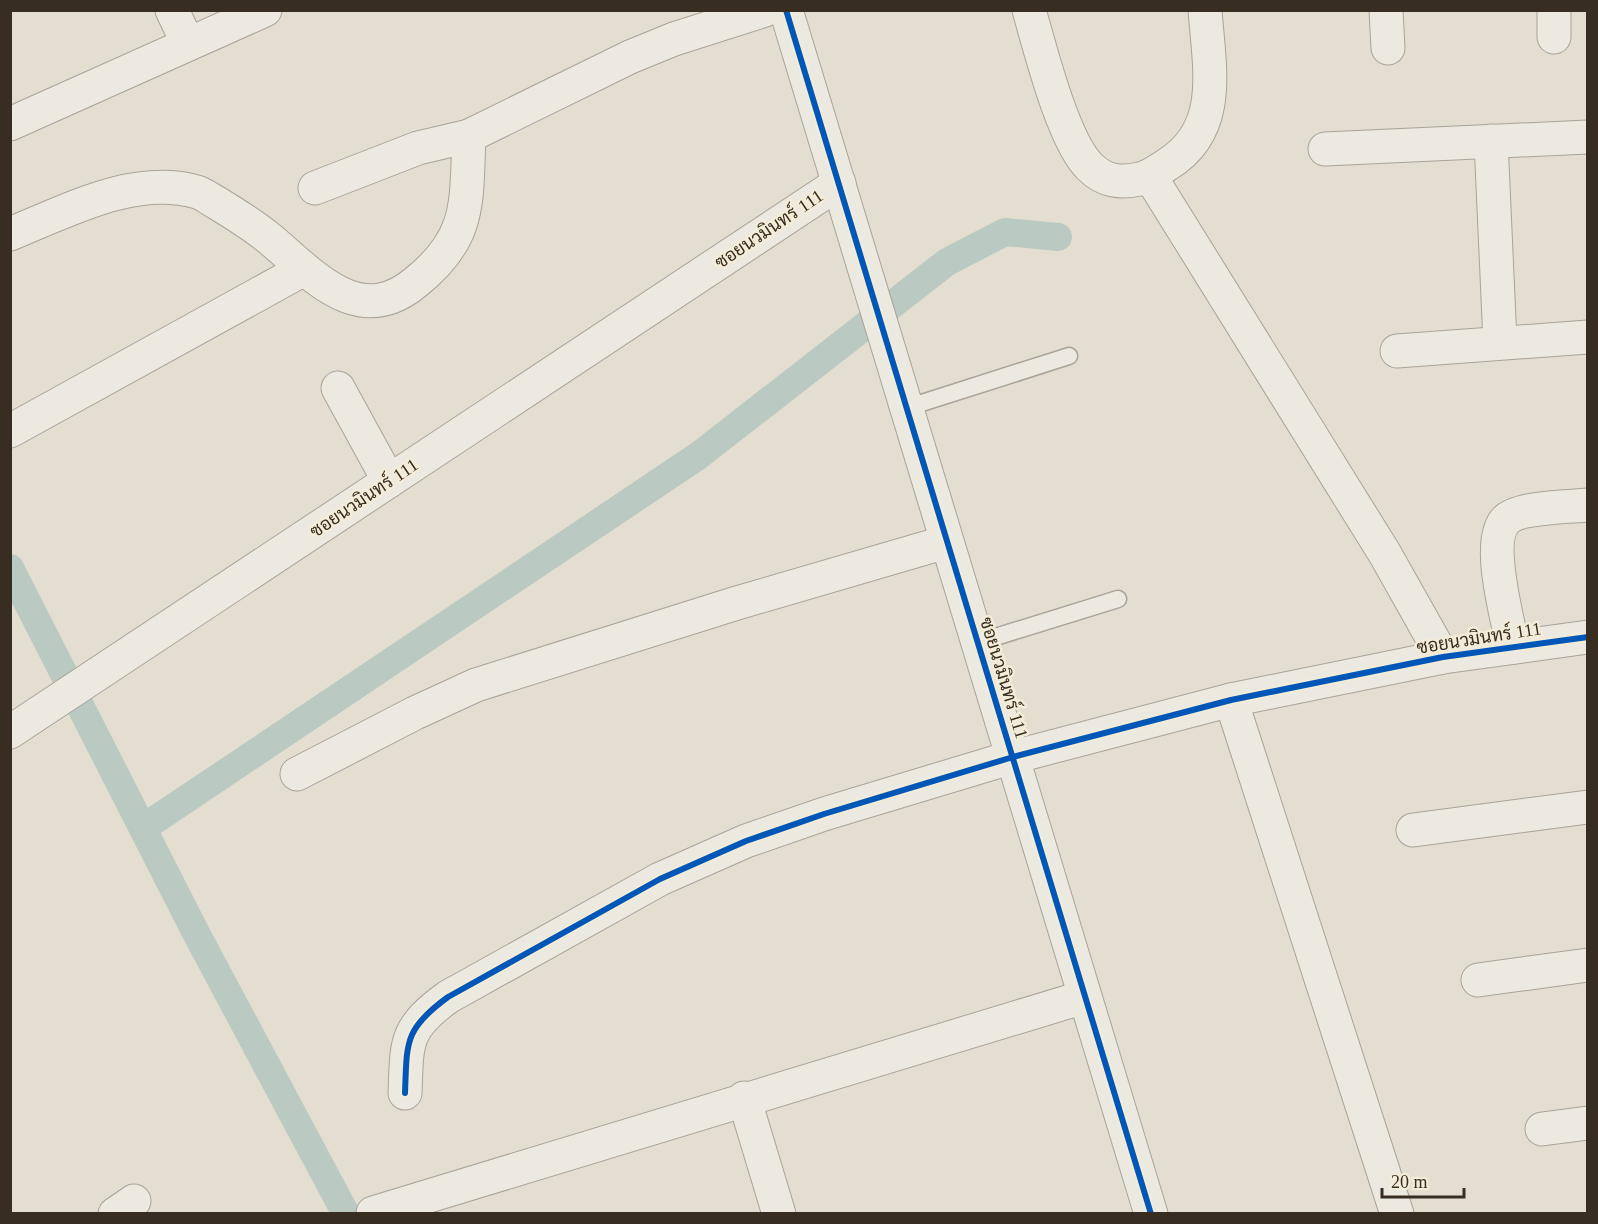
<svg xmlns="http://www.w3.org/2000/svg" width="1598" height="1224" font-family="'Times New Roman',Sarabun,serif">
<rect width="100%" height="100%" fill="#e3ded0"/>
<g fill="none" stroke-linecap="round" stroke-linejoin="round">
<!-- canal -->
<g stroke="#bac9c1" stroke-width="28">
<polyline points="10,568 196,933 346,1214"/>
<polyline points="143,828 698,456 947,262 1005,232 1058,237"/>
</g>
<!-- lane casing -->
<g stroke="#a9a398" stroke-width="19">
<g id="lane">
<polyline points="906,408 1069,356"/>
<polyline points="976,643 1118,599"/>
</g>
</g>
<!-- street casing -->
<g stroke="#a9a398" stroke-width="35">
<g id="street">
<polyline points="172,10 188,44"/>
<polyline points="786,10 1151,1214"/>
<path d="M1029,10c11,38 34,131 61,157 15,15 31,16 50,12 11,-3 19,-9 28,-15 56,-35 41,-97 37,-154"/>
<polyline points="1386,10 1388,48"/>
<polyline points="1554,10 1554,37"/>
<polyline points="10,124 265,10"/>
<polyline points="1491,141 1500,342"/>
<polyline points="1325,149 1588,137"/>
<polyline points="1150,176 1385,554 1443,657"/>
<polyline points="315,188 418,148 469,136 630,57 674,39 765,10"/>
<path d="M10,234c57,-23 124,-60 187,-42 7,2 14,8 20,11 18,11 36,22 53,36 43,36 89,91 146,43 56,-45 50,-80 53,-146"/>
<polyline points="1397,351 1588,337"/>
<polyline points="338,388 389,481"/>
<polyline points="10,431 304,269"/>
<path d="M1513,647c-5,-27 -28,-106 -7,-127 12,-13 63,-13 82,-15"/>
<polyline points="1231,700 1397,1214"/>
<polyline points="10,732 839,183"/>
<polyline points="297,774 415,713 476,685 737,603 946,542"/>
<polyline points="1413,830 1588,807"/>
<polyline points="1478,980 1588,965"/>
<path d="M405,1093c2,-51 -1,-64 43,-96l212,-118 86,-38 78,-27 189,-57 218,-57 212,-43 145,-20"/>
<polyline points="744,1098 779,1214"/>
<polyline points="1542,1129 1588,1123"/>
<polyline points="373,1213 1084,997"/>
<polyline points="115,1214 134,1201"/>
</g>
</g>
<!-- lane -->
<use href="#lane" stroke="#ece9e1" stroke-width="16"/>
<!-- street -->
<use href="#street" stroke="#ece9e1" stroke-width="33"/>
<!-- cycleway casing -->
<g stroke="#f3ecd7" stroke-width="10">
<g id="cycleway">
<polyline points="786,10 1151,1214"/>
<path d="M405,1093c2,-51 -1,-64 43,-96l212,-118 86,-38 78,-27 189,-57 218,-57 212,-43 145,-20"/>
</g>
</g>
<!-- cycleway -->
<use href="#cycleway" stroke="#0057b8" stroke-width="6"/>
</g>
<g text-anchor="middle" stroke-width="5" stroke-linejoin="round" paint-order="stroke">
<!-- street labels -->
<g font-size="18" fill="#372d21" stroke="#f3ecd7">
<text transform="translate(769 229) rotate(-34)" y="6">ซอยนวมินทร์ 111</text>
<text transform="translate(364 498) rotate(-34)" y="6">ซอยนวมินทร์ 111</text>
<text transform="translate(1479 638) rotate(-9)" y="6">ซอยนวมินทร์ 111</text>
<text transform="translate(1004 678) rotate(73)" y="6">ซอยนวมินทร์ 111</text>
</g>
</g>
<!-- border -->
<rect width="1598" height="1224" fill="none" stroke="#372d21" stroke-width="24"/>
<!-- scale -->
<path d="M1382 1188v9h82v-9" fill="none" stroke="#372d21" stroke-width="3"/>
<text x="1391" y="1188" font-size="18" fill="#372d21" stroke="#f3ecd7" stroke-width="4.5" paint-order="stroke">20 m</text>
</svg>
